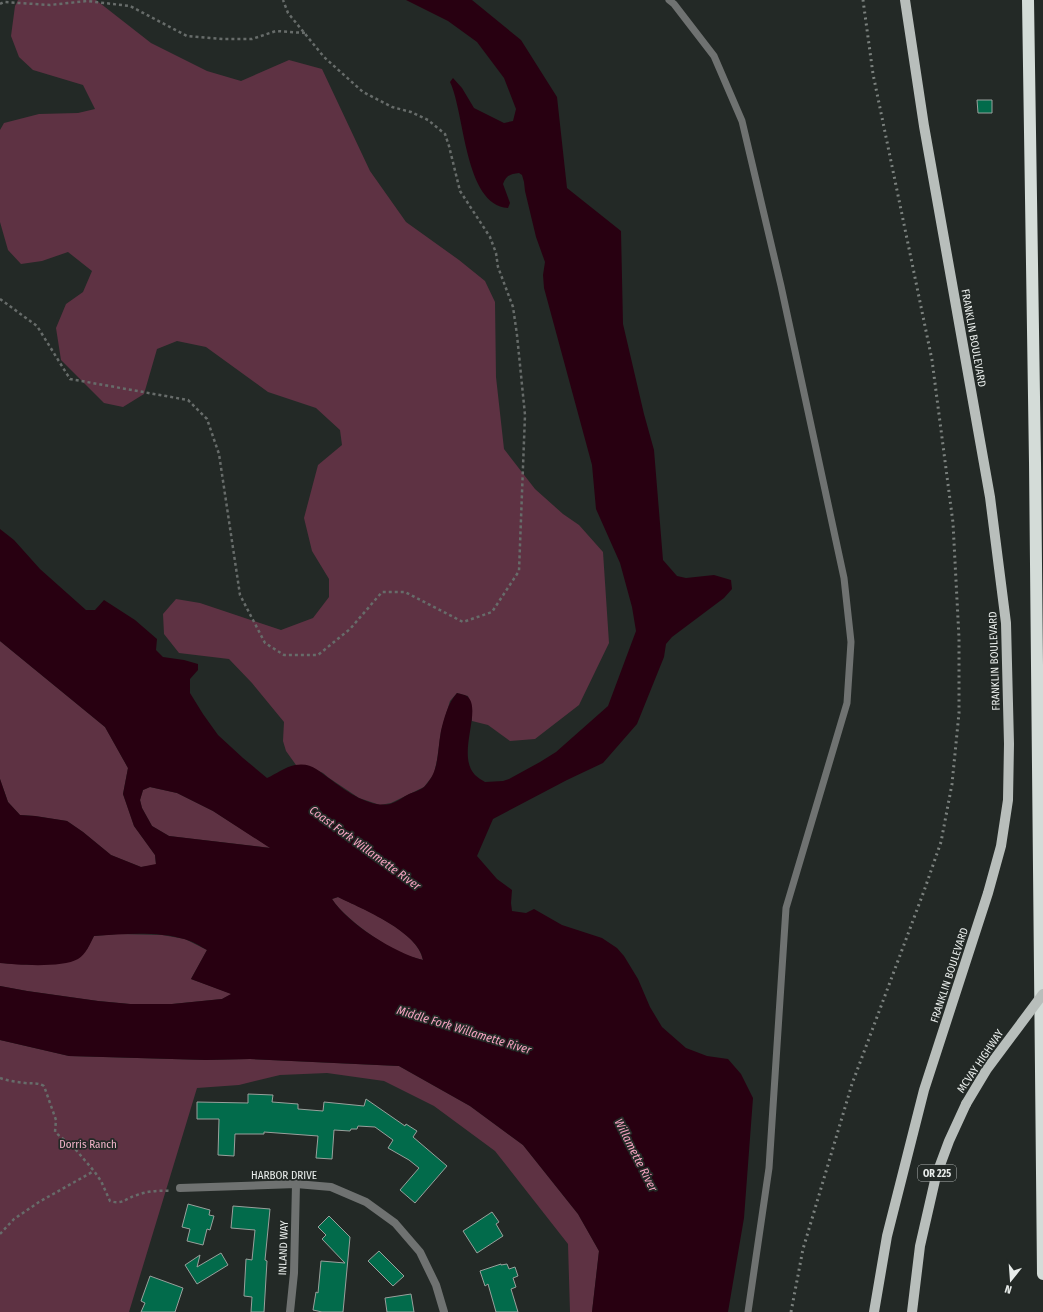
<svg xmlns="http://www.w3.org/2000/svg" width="1043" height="1312" font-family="'Fira Sans Condensed',sans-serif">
<rect width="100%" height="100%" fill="#232926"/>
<!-- green -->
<g fill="#5e3243">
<polygon points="18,0 96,0 151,43 207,71 241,81 289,60 322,69 370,171 406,222 459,260 485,281 495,302 496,377 504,449 535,489 563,514 579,525 603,552 609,643 579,705 535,739 510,741 488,725 472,721 472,711 468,696 457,693 450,701 441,731 437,760 434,774 424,787 391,803 380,805 359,798 329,778 323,773 306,765 296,765 286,751 283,741 284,722 252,683 229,659 179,653 164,634 163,614 176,599 200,603 281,630 313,618 329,597 329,579 312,551 304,518 318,465 342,445 340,430 316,408 268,392 206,347 177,341 157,349 144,394 123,407 104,403 61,360 56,328 66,304 83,292 92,271 68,252 42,261 21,264 8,250 0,222 0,130 4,123 39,114 78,113 95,109 83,85 33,70 19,57 11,36 15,6"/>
<polygon points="0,641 105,727 128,768 123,794 134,826 155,855 156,865 141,867 111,855 83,832 67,821 35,816 20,815 8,802 0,779"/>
<polygon points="150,787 177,793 213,811 271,848 169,836 152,826 142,808 140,800 143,790"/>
<path d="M338,897c25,12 80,34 85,63 -6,-2 -12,-3 -18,-5 -21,-9 -61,-37 -73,-56z"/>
<polygon points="118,934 162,935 185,939 207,950 191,979 232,994 222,999 172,1004 130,1004 98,1001 27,991 0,986 0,963 34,965 87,949 94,936"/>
<polygon points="0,1040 69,1056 206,1060 250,1059 399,1066 470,1106 523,1145 578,1214 599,1251 592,1312 570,1312 568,1244 495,1151 434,1106 384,1081 327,1073 280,1075 239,1085 197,1088 129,1312 0,1312"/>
</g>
<!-- water -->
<path fill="#280011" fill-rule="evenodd" d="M406,0h66l49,40 36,57 10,91 54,43 2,93 21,90 10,36 9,110 14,16 9,2 28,-3 17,5 1,9 -8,9 -52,39 -6,7 -2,13 -27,67 -34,39 -36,17 -74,39 -16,37 20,23 15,11 -1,13 1,8 14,2 8,-4 28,16 40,13 15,10 7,8 14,23 12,28 12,20 24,21 21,8 21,3 13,15 12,24 -9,120 -16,94h-136l7,-61 -21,-37 -55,-69 -53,-39 -71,-40 -149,-7 -44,1 -137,-4 -69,-16v-54l27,5 71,10 32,3h42l50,-5 9,-5 -40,-15 16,-29c-7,-4 -15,-9 -23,-11 -27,-8 -62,-5 -90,-3 -4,8 -8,18 -16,23 -15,9 -60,6 -78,4v-184l8,23 12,13 15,1 32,5 16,11 28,23 30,12 15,-3 -1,-9 -21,-29 -11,-32 5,-26 -23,-41 -105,-86v-112l14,11 26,29 46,41h9l9,-10 31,20 22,19 -1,11 7,7 21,3 14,4v6l-8,9v14l13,21 15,21 25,23 24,20c9,-4 18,-11 28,-13 16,-3 24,6 35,14 16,12 39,29 60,25 7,-2 13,-7 19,-10 5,-2 12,-4 16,-8 15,-16 12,-35 16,-55 3,-13 7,-28 16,-38 4,1 9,2 11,4 14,14 -12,58 7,78 3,3 7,5 10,7l18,-1 6,-2 31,-17 16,-10 52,-46 28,-75 -4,-24 -12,-44 -24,-54 -4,-44 -48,-177 -1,-13 2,-13 -9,-25 -11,-46 -1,-9 -2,-7 -3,-2c-8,1 -13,2 -16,11l7,19 -2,5c-44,-3 -43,-95 -58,-126l3,-4 9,10 12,20 30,15 9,-2 3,-12 -12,-31 -27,-36 -29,-21zM150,787l27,6 36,18 57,37 -101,-12 -17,-10 -10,-18 -2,-8 3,-10zM338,897c24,12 81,35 85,63 -28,-7 -75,-36 -91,-61z"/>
<!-- building -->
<g fill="#026b4b" stroke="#99a09c">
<polygon points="977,100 992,100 992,113 978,113"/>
<polygon points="248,1094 273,1095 272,1102 298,1104 298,1109 323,1111 324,1102 364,1106 366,1099 405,1126 406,1124 417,1131 413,1137 447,1166 415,1203 400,1190 419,1168 409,1160 388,1148 393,1140 375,1127 358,1126 357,1129 351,1129 350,1131 334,1130 332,1159 316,1158 318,1136 264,1132 264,1134 235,1134 234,1156 218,1155 219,1119 197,1119 197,1102 248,1103"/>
<polygon points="188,1204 210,1210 209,1215 214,1216 210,1230 207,1229 203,1245 187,1241 190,1229 182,1227"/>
<polygon points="233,1206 270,1209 265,1260 267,1261 264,1312 251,1312 252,1297 244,1296 246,1259 252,1260 255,1230 231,1228"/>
<polygon points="492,1212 499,1222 496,1224 503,1236 477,1253 463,1231"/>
<polygon points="329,1216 350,1237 343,1312 322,1312 313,1310 316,1292 318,1293 321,1261 345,1263 322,1239 326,1235 318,1227"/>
<polygon points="379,1251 404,1276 393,1286 368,1261"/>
<polygon points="221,1253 228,1265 197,1284 185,1265 200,1255 197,1267"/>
<polygon points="501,1264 501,1265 507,1264 509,1269 515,1267 518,1276 513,1278 516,1287 511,1289 518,1312 496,1312 488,1284 485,1286 480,1271"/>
<polygon points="150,1276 183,1288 175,1312 141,1312 145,1303 141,1301"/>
<polygon points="411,1294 414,1312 387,1312 385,1298"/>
</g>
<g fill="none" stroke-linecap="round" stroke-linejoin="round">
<!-- path -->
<g stroke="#676c6a" stroke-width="2.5" stroke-dasharray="3 3" stroke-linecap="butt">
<polyline points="0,4 4,2 50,5 87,1 130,6 187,36 223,39 252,39 276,31 305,33"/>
<polyline points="0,299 37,326 70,379 188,400 207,419 219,454 240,595 265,643 284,655 318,655 350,629 382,592 405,592 463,622 492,612 519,571 525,415 517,335 513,307 498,267 496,253 490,237 460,191 449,146 445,134 428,120 411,112 392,107 363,92 324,57 288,13 283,0"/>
<path d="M0,1078c8,3 17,4 25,5 9,1 11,-1 19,3l12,34 -1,12 21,18 18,21 7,10 9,20c13,4 16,-3 27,-6 11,-4 23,-5 34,-4"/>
<polyline points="0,1234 14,1219 39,1202 94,1171"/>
</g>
<!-- lane -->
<polyline stroke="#6f7271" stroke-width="7" points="669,0 674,4 714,56 742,121 781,286 844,578 851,642 847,703 786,908 769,1168 748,1312"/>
<!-- street -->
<g stroke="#6f7271" stroke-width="8">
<polyline points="180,1188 296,1184 331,1187 366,1202 395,1223 420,1252 436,1285 444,1312"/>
<polyline points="290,1312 294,1273 296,1184"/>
</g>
<!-- primary -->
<g stroke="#b8bebb" stroke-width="10">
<polyline points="874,1312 887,1236 924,1090 988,893 1001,846 1008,800 1009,744 1006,623 990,497 924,126 905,0"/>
<polyline points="912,1312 920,1246 936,1176 949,1141 966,1104"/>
</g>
<!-- highway -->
<polyline stroke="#d4dcd8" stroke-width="12" points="1028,0 1035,462 1043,1274"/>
<!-- rail -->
<polyline stroke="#7c827f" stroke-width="3" stroke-dasharray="2 4" stroke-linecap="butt" points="791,1312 803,1249 852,1084 924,891 941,842 952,784 959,713 959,638 953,523 932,360 873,74 863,0"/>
<!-- primary-bridge -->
<polyline stroke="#b8bebb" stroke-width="10" points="966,1104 987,1069 1043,994"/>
</g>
<g text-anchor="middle" stroke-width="3.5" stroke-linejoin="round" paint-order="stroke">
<!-- shield labels -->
<rect fill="#232926" stroke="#aeb2b0" stroke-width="1" x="918" y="1165" width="38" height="16" rx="3"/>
<g font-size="10" font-weight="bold" fill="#e9edeb">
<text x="937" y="1177">OR 225</text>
</g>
<!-- street labels -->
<g font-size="11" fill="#e9edeb" stroke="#232926">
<text transform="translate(974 338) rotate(80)" y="4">FRANKLIN BOULEVARD</text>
<text transform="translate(994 661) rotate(-92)" y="4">FRANKLIN BOULEVARD</text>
<text transform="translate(949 975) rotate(-72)" y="4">FRANKLIN BOULEVARD</text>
<text transform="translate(980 1061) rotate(-56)" y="4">MCVAY HIGHWAY</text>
<text x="284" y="1179">HARBOR DRIVE</text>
<text transform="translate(283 1248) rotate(-88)" y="4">INLAND WAY</text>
</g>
<!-- park labels -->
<g font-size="11" fill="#f4b5cb" stroke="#232926">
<text x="88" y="1148">Dorris Ranch</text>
</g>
<!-- water labels -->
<g font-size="12" font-style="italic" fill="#f5a3c1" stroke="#232926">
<text transform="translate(365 848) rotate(36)" y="4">Coast Fork Willamette River</text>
<text transform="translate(464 1030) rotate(17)" y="4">Middle Fork Willamette River</text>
<text transform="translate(636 1155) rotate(63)" y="4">Willamette River</text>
</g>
</g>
<!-- north arrow -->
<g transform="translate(1011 1280) rotate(197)" stroke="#232926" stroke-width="3" paint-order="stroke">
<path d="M0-3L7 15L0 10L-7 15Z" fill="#e9edeb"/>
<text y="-6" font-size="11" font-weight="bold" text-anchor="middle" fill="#e9edeb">N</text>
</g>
</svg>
